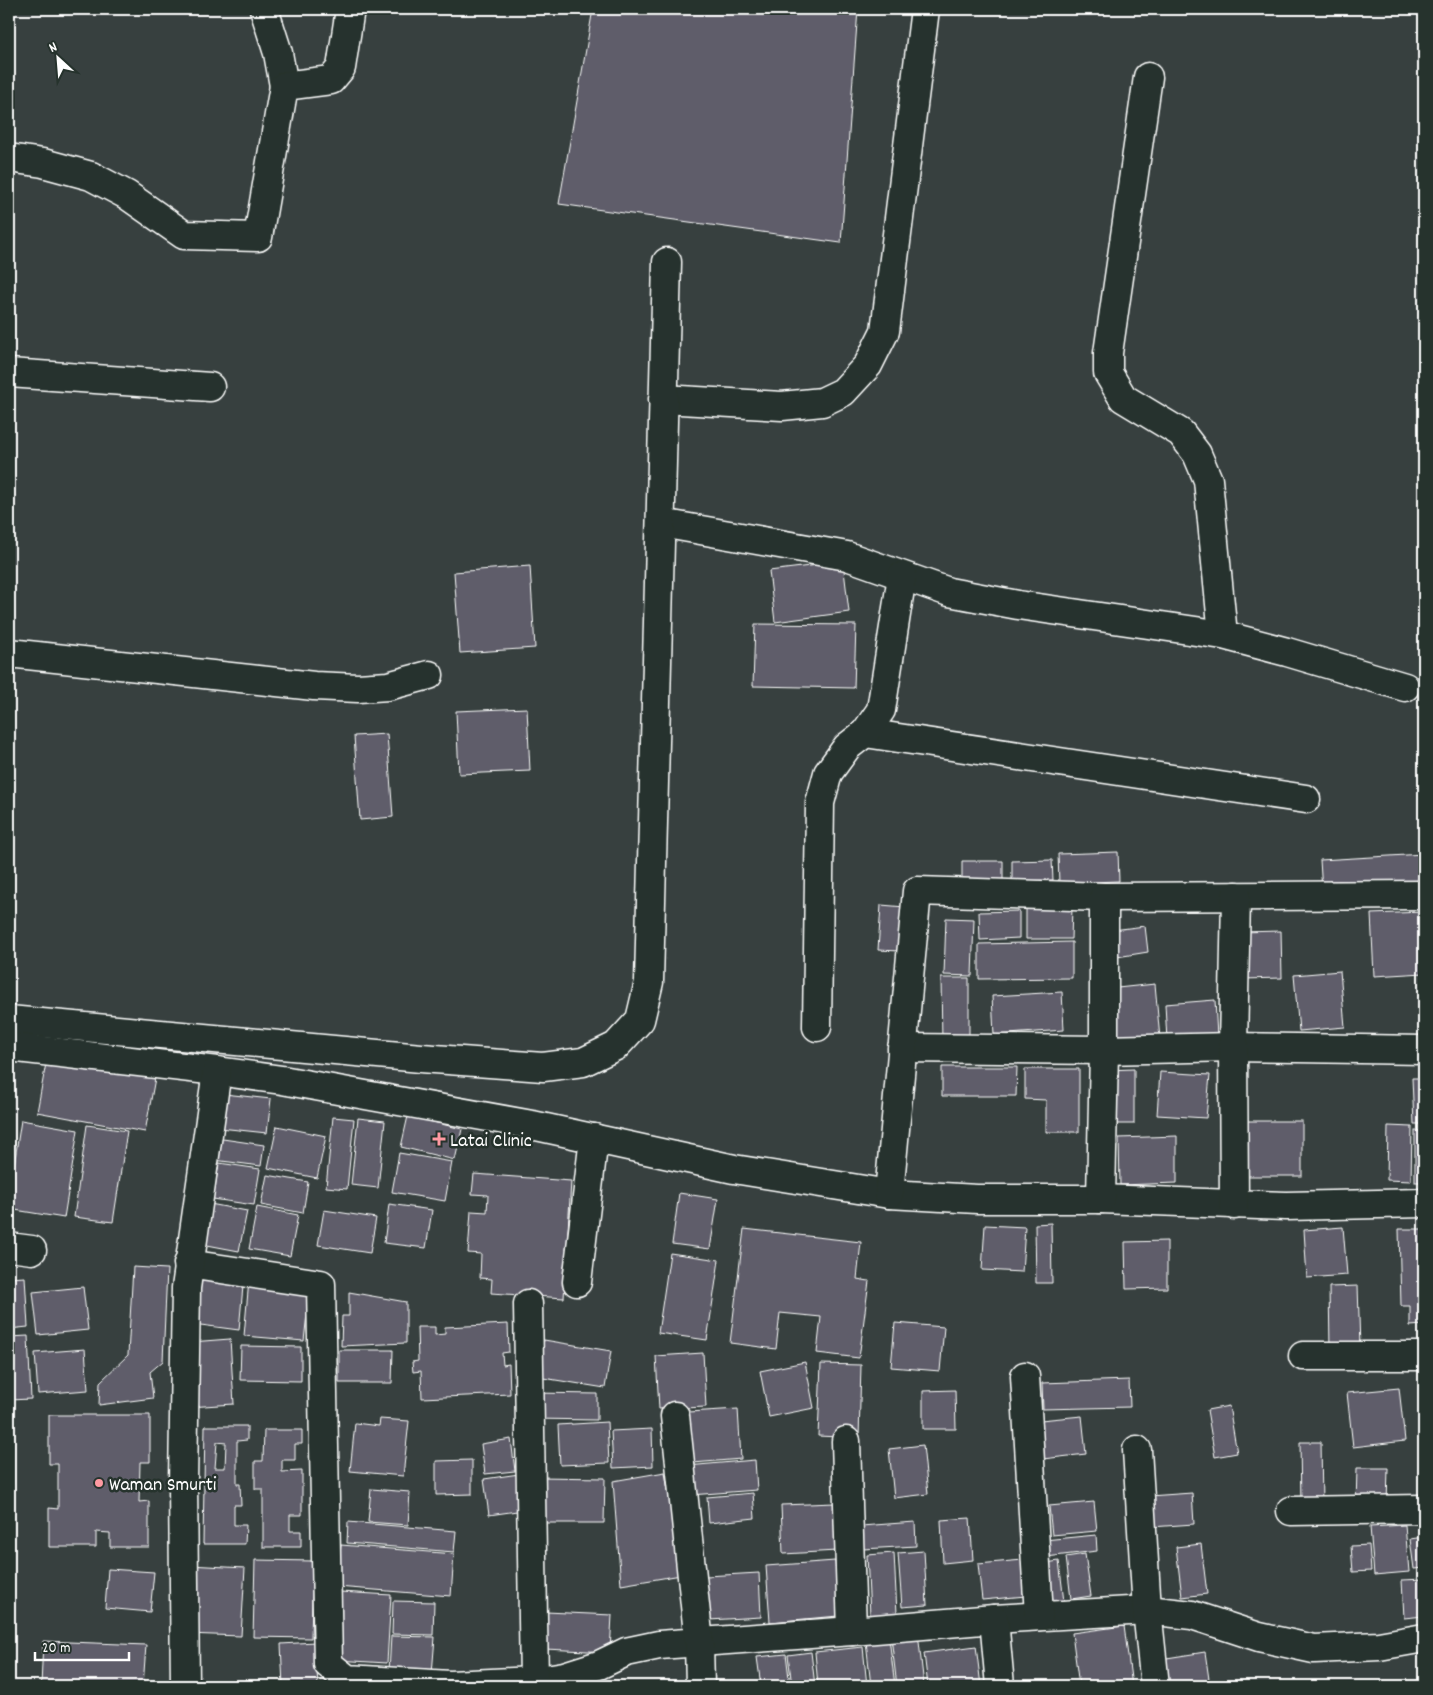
<svg xmlns="http://www.w3.org/2000/svg" width="1433" height="1695" font-family="Dekko,sans-serif">
<rect width="100%" height="100%" fill="#37403f"/>
<filter id="ink" filterUnits="userSpaceOnUse"><feTurbulence type="fractalNoise" baseFrequency=".02" numOctaves="2"/><feDisplacementMap in="SourceGraphic" scale="10" xChannelSelector="R" yChannelSelector="G"/><feConvolveMatrix kernelMatrix="1 2 1 2 8 2 1 2 1" color-interpolation-filters="sRGB"/></filter>
<g filter="url(#ink)">
<!-- building -->
<g fill="#5e5d6a" stroke="#fff" fill-rule="evenodd">
<polygon points="593,9 858,9 841,243 559,204"/>
<polygon points="843,562 849,612 775,622 769,571"/>
<polygon points="530,566 535,648 460,653 454,572"/>
<polygon points="755,624 856,625 854,688 753,686"/>
<polygon points="527,708 530,771 459,774 456,711"/>
<polygon points="387,734 393,817 360,820 354,736"/>
<polygon points="1118,852 1119,881 1059,883 1058,854"/>
<polygon points="1424,854 1424,886 1322,892 1320,860"/>
<polygon points="1052,860 1053,880 1012,881 1012,861"/>
<polygon points="962,861 1003,861 1003,881 962,880"/>
<polygon points="881,905 905,907 901,951 878,950"/>
<polygon points="1026,908 1072,908 1071,939 1026,939"/>
<polygon points="1019,911 1019,938 980,940 979,912"/>
<polygon points="1424,912 1424,973 1374,976 1371,914"/>
<polygon points="946,918 974,919 972,976 944,975"/>
<polygon points="1145,926 1148,952 1117,957 1113,930"/>
<polygon points="1281,931 1282,978 1243,979 1241,932"/>
<polygon points="1072,942 1072,978 979,979 979,944"/>
<polygon points="1340,971 1345,1027 1299,1031 1294,975"/>
<polygon points="941,978 969,978 969,1041 942,1042"/>
<polygon points="1155,984 1160,1039 1113,1043 1108,989"/>
<polygon points="1062,992 1064,1030 994,1035 992,996"/>
<polygon points="1215,1000 1217,1037 1167,1040 1165,1004"/>
<polygon points="47,1058 155,1078 145,1132 37,1112"/>
<polygon points="942,1067 1017,1067 1016,1096 942,1096"/>
<polygon points="1025,1069 1079,1069 1079,1132 1046,1132 1046,1100 1025,1099"/>
<polygon points="1134,1069 1134,1124 1107,1124 1107,1070"/>
<polygon points="1160,1072 1210,1075 1206,1118 1157,1115"/>
<polygon points="1412,1078 1424,1078 1424,1124 1414,1124"/>
<polygon points="224,1094 271,1099 267,1133 220,1128"/>
<polygon points="408,1116 462,1129 455,1160 401,1147"/>
<polygon points="333,1117 354,1119 347,1189 326,1187"/>
<polygon points="358,1118 385,1121 378,1188 351,1185"/>
<polygon points="21,1120 78,1130 64,1218 9,1209 9,1198"/>
<rect x="1243" y="1121" width="59" height="55"/>
<polygon points="87,1125 127,1131 113,1222 74,1217"/>
<polygon points="277,1126 326,1136 317,1178 268,1168"/>
<polygon points="1388,1126 1412,1127 1411,1181 1387,1180"/>
<rect x="1415" y="1131" width="9" height="51"/>
<polygon points="1177,1136 1177,1183 1120,1185 1119,1138"/>
<polygon points="209,1137 264,1145 261,1166 206,1159"/>
<polygon points="399,1153 452,1162 445,1201 392,1192"/>
<polygon points="219,1163 260,1169 254,1205 213,1199"/>
<polygon points="474,1174 571,1181 564,1298 491,1293 492,1279 480,1278 481,1254 468,1253 471,1211 487,1212 488,1195 472,1194"/>
<polygon points="267,1175 308,1182 303,1213 261,1205"/>
<polygon points="679,1193 718,1199 710,1249 672,1244"/>
<polygon points="210,1204 247,1211 239,1251 202,1244"/>
<polygon points="389,1204 432,1210 426,1248 384,1243"/>
<polygon points="257,1207 298,1215 290,1256 249,1249"/>
<polygon points="324,1210 376,1218 370,1253 318,1245"/>
<polygon points="1051,1223 1052,1283 1036,1283 1035,1224"/>
<polygon points="985,1225 1025,1227 1022,1272 982,1270"/>
<polygon points="1343,1227 1347,1275 1307,1278 1304,1230"/>
<polygon points="744,1229 861,1242 857,1279 869,1281 859,1358 817,1353 821,1317 780,1313 776,1349 730,1343"/>
<polygon points="1399,1229 1424,1229 1424,1325 1410,1326 1410,1306 1401,1306"/>
<polygon points="1167,1241 1167,1288 1126,1289 1125,1242"/>
<polygon points="670,1253 719,1260 707,1340 658,1333"/>
<polygon points="133,1267 167,1269 163,1361 150,1372 153,1398 99,1405 100,1382 128,1355"/>
<polygon points="195,1270 244,1275 239,1330 193,1324"/>
<polygon points="25,1277 28,1327 9,1329 9,1278"/>
<polygon points="249,1280 310,1286 304,1341 244,1336"/>
<polygon points="1358,1286 1360,1347 1330,1348 1329,1287"/>
<polygon points="83,1287 88,1330 38,1335 33,1292"/>
<polygon points="349,1292 406,1302 406,1343 341,1346 342,1316 349,1316"/>
<polygon points="895,1323 944,1327 940,1371 891,1367"/>
<polygon points="508,1324 509,1352 502,1353 503,1365 509,1364 510,1394 422,1398 421,1371 413,1372 412,1362 418,1361 417,1327 435,1327 435,1335 445,1334 445,1327"/>
<polygon points="28,1336 31,1399 9,1400 9,1337"/>
<polygon points="230,1339 234,1404 189,1407 191,1342"/>
<polygon points="544,1340 611,1351 605,1388 537,1377"/>
<polygon points="241,1346 301,1347 301,1381 240,1380"/>
<polygon points="85,1349 88,1390 38,1394 35,1353"/>
<polygon points="339,1350 393,1350 392,1383 339,1383"/>
<polygon points="703,1353 706,1407 659,1409 656,1356"/>
<polygon points="805,1362 814,1408 769,1417 760,1371"/>
<polygon points="821,1364 861,1365 859,1438 818,1436"/>
<polygon points="1129,1380 1130,1407 1043,1409 1042,1383"/>
<polygon points="1399,1388 1405,1441 1353,1447 1347,1393"/>
<polygon points="955,1390 956,1429 923,1429 923,1391"/>
<polygon points="534,1393 597,1394 597,1420 534,1419"/>
<polygon points="1229,1406 1237,1453 1215,1457 1207,1410"/>
<polygon points="738,1409 741,1459 693,1463 689,1412"/>
<polygon points="49,1415 150,1415 150,1462 140,1462 139,1502 149,1501 149,1547 110,1547 110,1533 96,1532 96,1547 49,1547 49,1508 58,1509 58,1464 49,1464"/>
<polygon points="1082,1416 1086,1454 1034,1460 1030,1421"/>
<polygon points="380,1419 409,1421 403,1476 350,1471 355,1423 379,1426"/>
<polygon points="607,1422 609,1463 560,1465 558,1425"/>
<path d="M205,1426h42v14l-10,1v43h3l1,21h-7v20h12l-1,19h-42zM217,1442l9,1 -1,25h-10z"/>
<polygon points="652,1429 653,1466 613,1468 611,1431"/>
<polygon points="264,1430 302,1430 302,1444 295,1444 295,1460 282,1460 282,1472 302,1471 302,1515 290,1515 290,1531 301,1531 301,1547 263,1547 263,1489 255,1489 255,1461 263,1461"/>
<rect x="9" y="1434" width="4" height="50"/>
<polygon points="511,1439 515,1471 485,1474 481,1444"/>
<polygon points="1300,1442 1321,1442 1322,1505 1301,1506"/>
<polygon points="923,1445 928,1494 894,1498 889,1449"/>
<polygon points="472,1460 472,1494 436,1495 436,1461"/>
<polygon points="755,1460 757,1490 690,1495 687,1466"/>
<polygon points="1357,1468 1388,1468 1387,1505 1356,1505"/>
<polygon points="665,1472 681,1575 621,1585 613,1481"/>
<polygon points="519,1474 524,1510 489,1515 484,1479"/>
<polygon points="539,1477 605,1478 604,1523 538,1523"/>
<polygon points="371,1489 410,1492 408,1525 368,1522"/>
<polygon points="753,1493 755,1518 709,1523 707,1497"/>
<polygon points="1192,1493 1194,1524 1151,1527 1149,1496"/>
<polygon points="1094,1502 1097,1531 1052,1535 1049,1506"/>
<polygon points="835,1503 837,1551 783,1554 781,1505"/>
<polygon points="970,1518 973,1560 943,1563 941,1520"/>
<polygon points="348,1522 456,1531 454,1552 347,1543"/>
<polygon points="915,1522 916,1546 863,1549 861,1526"/>
<polygon points="1405,1525 1409,1572 1374,1575 1370,1527"/>
<polygon points="1096,1535 1097,1551 1046,1557 1044,1540"/>
<polygon points="1424,1537 1424,1568 1414,1569 1410,1539"/>
<polygon points="1201,1544 1207,1594 1182,1597 1176,1547"/>
<polygon points="341,1545 454,1554 451,1596 337,1587"/>
<polygon points="1369,1545 1371,1571 1353,1572 1351,1546"/>
<polygon points="924,1551 927,1605 902,1607 898,1553"/>
<polygon points="894,1553 897,1614 870,1615 867,1555"/>
<polygon points="1085,1554 1091,1596 1071,1599 1066,1557"/>
<polygon points="255,1560 313,1561 311,1638 253,1637"/>
<polygon points="1023,1560 1026,1596 982,1600 978,1564"/>
<polygon points="835,1561 839,1616 770,1622 766,1566"/>
<polygon points="1059,1561 1064,1602 1046,1604 1040,1564"/>
<polygon points="189,1565 245,1568 241,1636 186,1634"/>
<polygon points="108,1569 154,1572 150,1612 105,1608"/>
<polygon points="759,1573 761,1617 709,1620 706,1576"/>
<polygon points="1424,1579 1424,1616 1404,1618 1402,1580"/>
<polygon points="340,1592 391,1595 387,1663 337,1660"/>
<polygon points="393,1601 434,1602 433,1635 392,1634"/>
<polygon points="546,1612 612,1615 610,1652 544,1649"/>
<polygon points="1124,1626 1132,1686 1079,1686 1072,1633"/>
<polygon points="918,1633 924,1686 897,1686 891,1637"/>
<polygon points="391,1636 435,1637 432,1674 389,1672"/>
<polygon points="889,1638 895,1686 871,1686 866,1641"/>
<polygon points="43,1641 146,1645 143,1686 41,1686"/>
<polygon points="315,1642 318,1686 283,1686 281,1644"/>
<polygon points="976,1646 981,1686 928,1686 924,1653"/>
<polygon points="863,1647 867,1686 818,1686 815,1652"/>
<polygon points="811,1652 815,1686 792,1686 788,1655"/>
<polygon points="1205,1652 1210,1686 1158,1686 1154,1660"/>
<polygon points="786,1654 790,1686 761,1686 757,1657"/>
</g>
<g fill="none" stroke-linecap="round" stroke-linejoin="round">
<!-- minor casing -->
<g stroke="#fff" stroke-width="31">
<g id="minor">
<polyline points="264,9 278,53 284,86"/>
<polyline points="1148,77 1108,353 1108,373 1123,398 1181,433 1197,454 1208,480 1223,635"/>
<polyline points="9,158 43,163 91,176 127,195 184,235 258,237 284,86 331,80 341,68 350,9"/>
<polyline points="9,373 210,387"/>
<polyline points="663,399 782,406 822,402 843,392 868,365 885,331 925,9"/>
<polyline points="661,523 847,556 949,592 1018,605 1223,635 1287,652 1405,687"/>
<polyline points="9,653 314,686 358,688 388,686 429,675"/>
<polyline points="865,733 1306,799"/>
<polyline points="9,1020 421,1058 543,1067 583,1062 616,1046 640,1020 649,982 667,262"/>
<polyline points="817,1027 820,803 828,773 847,747 865,733 881,710 902,576"/>
<polyline points="9,1047 217,1071 282,1080 532,1125 734,1169 889,1194 977,1199 1101,1199 1286,1206 1424,1203"/>
<polyline points="902,1048 1104,1050 1233,1047 1424,1050"/>
<polyline points="889,1194 917,891 1104,897 1424,895"/>
<polyline points="1101,1199 1104,1050 1104,897"/>
<polyline points="1234,1205 1233,1047 1236,896"/>
<polyline points="9,1247 32,1250"/>
<polyline points="188,1264 321,1284 328,1664 347,1679 450,1685 534,1681 564,1676 599,1665 626,1652 659,1645 852,1631 994,1619 1147,1610 1192,1615 1259,1637 1314,1649 1379,1646 1424,1638"/>
<polyline points="577,1282 594,1138"/>
<polyline points="528,1304 534,1681"/>
<polyline points="1303,1356 1424,1356"/>
<polyline points="1025,1376 1039,1616"/>
<polyline points="675,1416 699,1643 700,1686"/>
<polyline points="846,1441 852,1631"/>
<polyline points="1137,1450 1147,1610 1155,1686"/>
<polyline points="1291,1511 1424,1509"/>
<polyline points="994,1619 1000,1686"/>
<polyline points="185,1686 183,1483 186,1288 217,1071"/>
</g>
</g>
<!-- minor -->
<use href="#minor" stroke="#26332d" stroke-width="28"/>
</g>
</g>
<!-- markers -->
<g fill="#ff9aa2" stroke="#26332d" stroke-width="2">
<path d="M436.5 1131.5h5v5h5v5h-5v5h-5v-5h-5v-5h5z"/>
<circle cx="99" cy="1483" r="5"/>
</g>
<g text-anchor="middle" stroke-width="5" stroke-linejoin="round" paint-order="stroke">
<!-- poi labels -->
<g font-size="20" fill="#fff" stroke="#26332d" text-anchor="start">
<text x="450" y="1146">Latai Clinic</text>
<text x="109" y="1490">Waman Smurti</text>
</g>
</g>
<!-- margin -->
<rect width="1433" height="1695" fill="none" stroke="#26332d" stroke-width="30"/>
<rect x="15" y="15" width="1403" height="1665" fill="none" stroke="#fff" stroke-width="2" filter="url(#ink)"/>
<!-- north arrow -->
<g transform="translate(58 58) rotate(334)" stroke="#26332d" stroke-width="4" paint-order="stroke">
<path d="M0-4L9 19L0 12L-9 19Z" fill="#ffffff"/>
<text y="-8" font-size="14" font-weight="bold" text-anchor="middle" fill="#ffffff">N</text>
</g>
<!-- scale -->
<path d="M35 1652v8h94v-8" fill="none" stroke="#ffffff" stroke-width="2.5"/>
<text x="42" y="1652" font-size="15" fill="#ffffff" stroke="#26332d" stroke-width="4" paint-order="stroke">20 m</text>
</svg>
